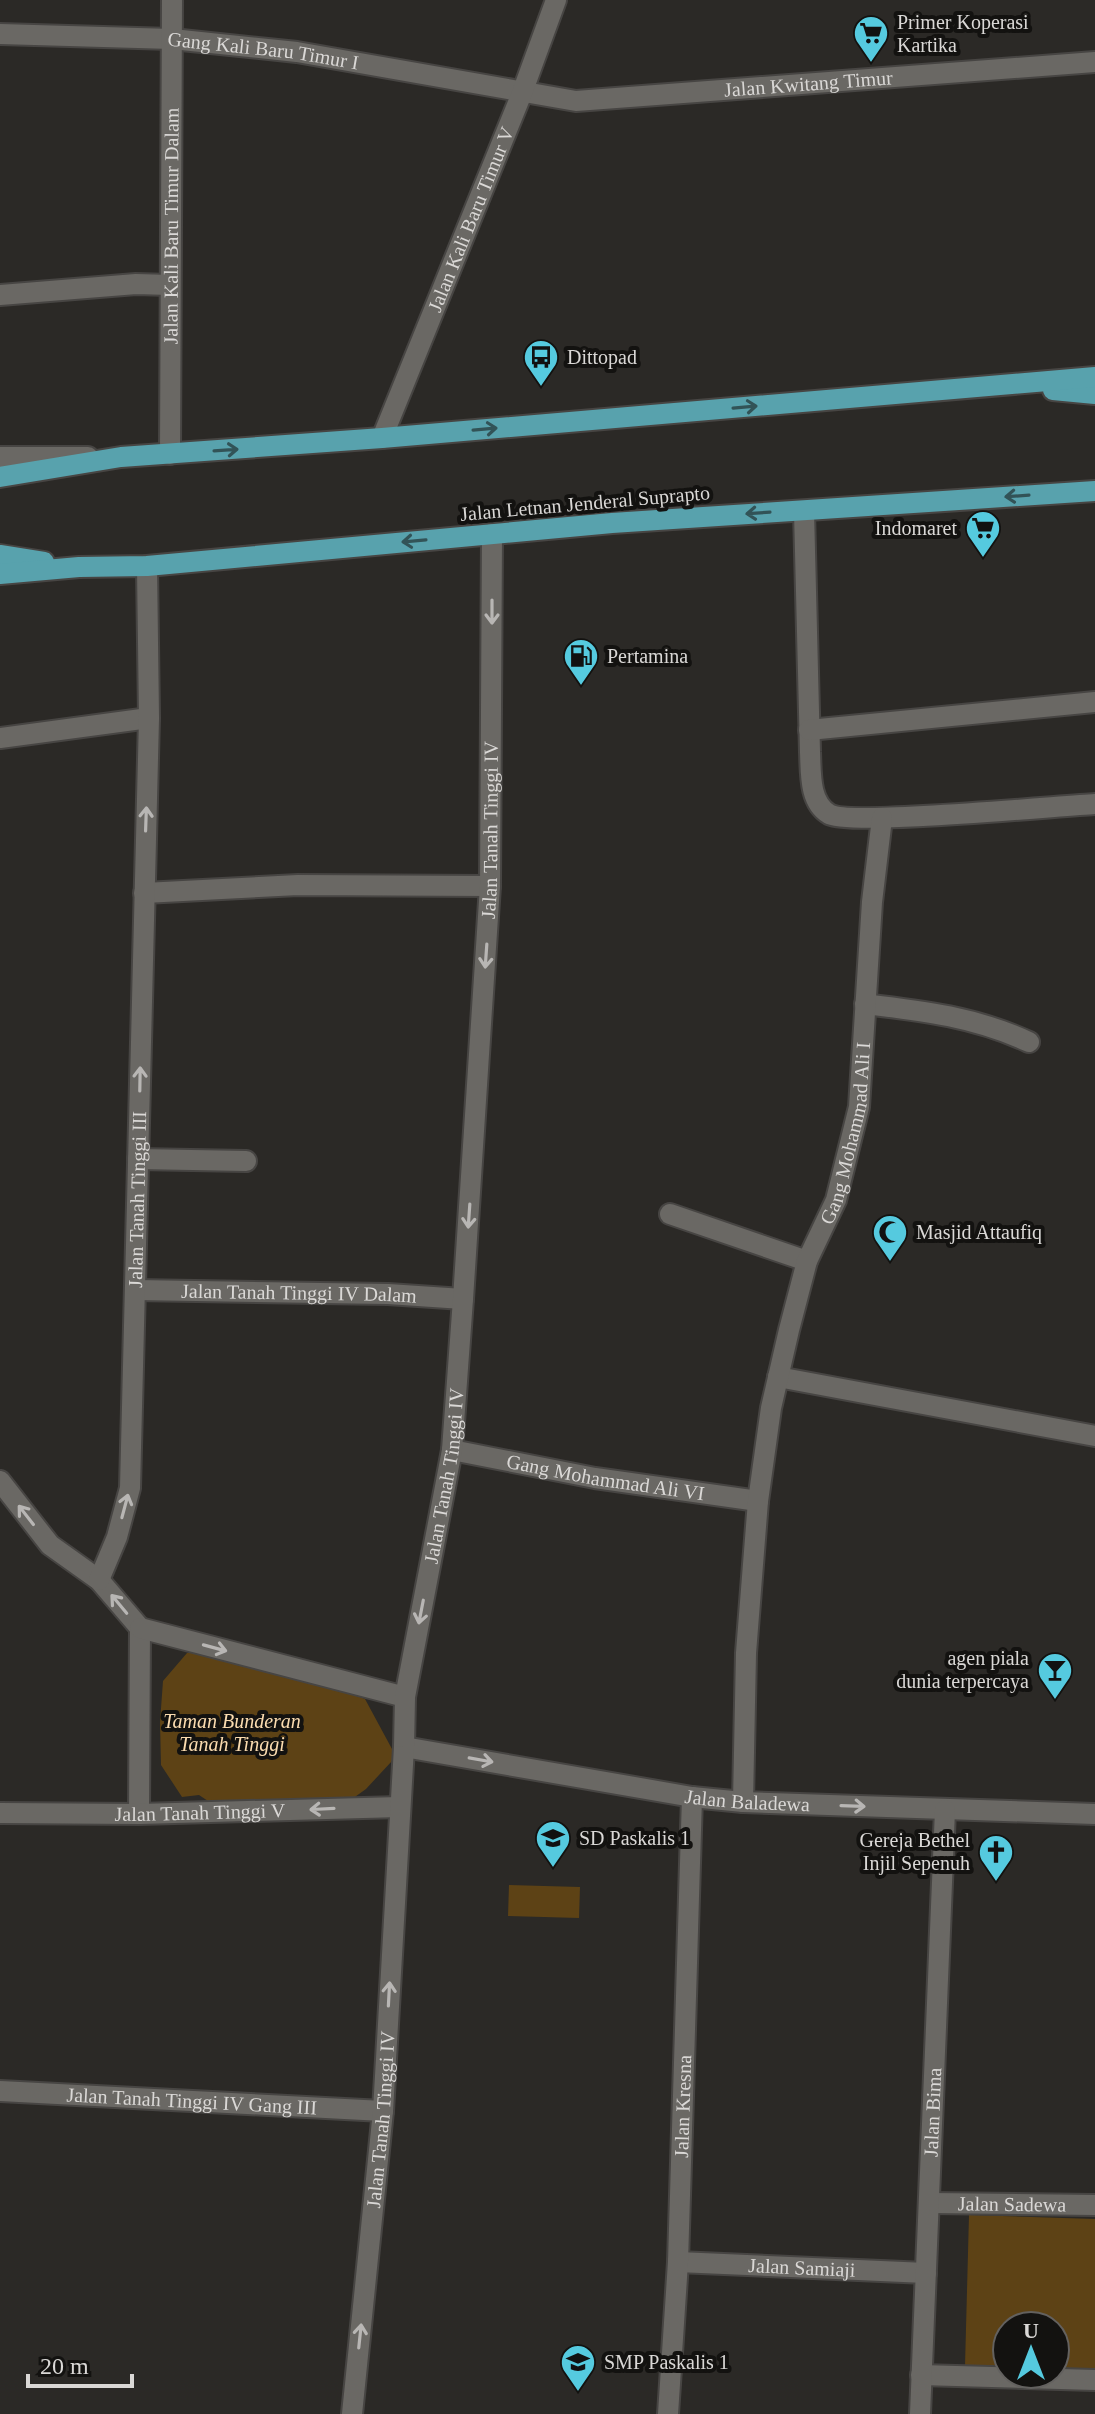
<svg xmlns="http://www.w3.org/2000/svg" width="1095" height="2414" font-family="'Times New Roman',serif">
<rect width="100%" height="100%" fill="#2b2926"/>
<!-- green -->
<g fill="#5d4215">
<polygon points="204,1652 331,1686 365,1699 392,1749 392,1761 366,1789 345,1804 220,1809 199,1795 182,1797 161,1765 160,1722 163,1681 187,1653"/>
<polygon points="509,1885 580,1887 579,1918 508,1916"/>
<polygon points="969,2215 1095,2219 1095,2369 1055,2368 1055,2326 1007,2326 1007,2367 965,2366"/>
</g>
<g fill="none" stroke-linecap="round" stroke-linejoin="round">
<!-- minor casing -->
<g stroke="#474543" stroke-width="24">
<g id="minor">
<path id="s1" d="M0,34l172,5 125,13 279,49 519,-39"/>
<polyline points="0,295 136,284 170,285"/>
<path id="s2" d="M382,438l140,-345 34,-93"/>
<path id="s3" d="M170,454l2,-454"/>
<polyline points="0,457 88,457"/>
<path d="M804,511l6,241c1,21 -1,50 19,62 19,12 228,-8 266,-10"/>
<polyline points="809,730 1095,702"/>
<polyline points="0,738 149,718"/>
<polyline points="144,893 298,885 490,886"/>
<path d="M865,1004c59,7 110,13 164,38"/>
<polyline points="138,1159 246,1161"/>
<polyline points="670,1214 807,1261"/>
<path id="s4" d="M135,1290l253,4 75,5"/>
<polyline points="778,1377 1095,1436"/>
<path id="s5" d="M452,1450l143,28 163,23"/>
<polyline points="0,1481 50,1545 99,1580 140,1628 139,1814"/>
<path id="s6" d="M99,1580l18,-43 13,-49 19,-770 -2,-152"/>
<polyline points="140,1628 405,1697"/>
<path id="s7" d="M404,1747l288,50 51,5 352,12"/>
<path id="s8" d="M743,1802l3,-149 12,-152 13,-93 18,-78 18,-69 29,-61 23,-93 13,-205 10,-84"/>
<path id="s9" d="M0,1813l139,1 261,-7"/>
<path id="s10" d="M0,2091l383,20"/>
<path id="s11" d="M930,2203l165,2"/>
<path id="s12" d="M678,2262l248,11"/>
<polyline points="921,2375 1095,2380"/>
<path id="s13" d="M352,2414l31,-303 21,-364 1,-50 47,-247 11,-151 27,-413 2,-352"/>
<path id="s14" d="M668,2414l10,-152 14,-465"/>
<path id="s15" d="M920,2414l25,-604"/>
</g>
</g>
<!-- major casing -->
<g stroke="#474543" stroke-width="24">
<g id="major">
<polyline points="1053,390 1095,394"/>
<polyline points="0,477 121,457 382,438 1095,377"/>
<polyline points="0,555 44,562"/>
<polyline points="0,574 79,567 147,566 612,523 1095,491"/>
</g>
</g>
<!-- minor -->
<use href="#minor" stroke="#6a6864" stroke-width="20"/>
<!-- major -->
<use href="#major" stroke="#58a2ad" stroke-width="20"/>
</g>
<!-- one-way arrows -->
<defs><path id="oneway-shaft" d="M-6 0H5M1.5-3L5.5 0L1.5 3" fill="none" stroke-width="1.6" stroke-linecap="round" stroke-linejoin="round" transform="scale(2)"/></defs>
<g stroke="#325357">
<use href="#oneway-shaft" transform="translate(745 407) rotate(-5)"/>
<use href="#oneway-shaft" transform="translate(485 429) rotate(-5)"/>
<use href="#oneway-shaft" transform="translate(226 450) rotate(-4)"/>
<use href="#oneway-shaft" transform="translate(1017 496) rotate(176)"/>
<use href="#oneway-shaft" transform="translate(758 513) rotate(176)"/>
<use href="#oneway-shaft" transform="translate(414 541) rotate(175)"/>
</g>
<g stroke="#b8b6b4">
<use href="#oneway-shaft" transform="translate(492 612) rotate(90)"/>
<use href="#oneway-shaft" transform="translate(146 819) rotate(-88)"/>
<use href="#oneway-shaft" transform="translate(486 956) rotate(94)"/>
<use href="#oneway-shaft" transform="translate(140 1079) rotate(-89)"/>
<use href="#oneway-shaft" transform="translate(469 1216) rotate(94)"/>
<use href="#oneway-shaft" transform="translate(125 1506) rotate(-75)"/>
<use href="#oneway-shaft" transform="translate(26 1515) rotate(-128)"/>
<use href="#oneway-shaft" transform="translate(119 1604) rotate(-130)"/>
<use href="#oneway-shaft" transform="translate(421 1612) rotate(101)"/>
<use href="#oneway-shaft" transform="translate(215 1648) rotate(15)"/>
<use href="#oneway-shaft" transform="translate(481 1760) rotate(10)"/>
<use href="#oneway-shaft" transform="translate(853 1806) rotate(2)"/>
<use href="#oneway-shaft" transform="translate(322 1809) rotate(177)"/>
<use href="#oneway-shaft" transform="translate(389 1994) rotate(-87)"/>
<use href="#oneway-shaft" transform="translate(360 2336) rotate(-84)"/>
</g>
<!-- icons -->
<defs>
<g id="supermarket-pin" transform="scale(1.8)"><path d="M0 17L-7.5 6A9.5 9.5 0 1 1 7.5 6Z" fill="#55cadf" stroke="#131210"/><path d="M-6-5.5h2.5l.6 2H6L4.5 2H-2.5L-4.4-4H-6ZM-1.5 3.2a1.3 1.3 0 1 0 .1 0ZM3 3.2a1.3 1.3 0 1 0 .1 0Z" fill="#111"/></g>
<g id="bus-pin" transform="scale(1.8)"><path d="M0 17L-7.5 6A9.5 9.5 0 1 1 7.5 6Z" fill="#55cadf" stroke="#131210"/><path d="M-5-6H5V4H4V6H2V4H-2V6H-4V4H-5ZM-3.5-4V0h7V-4ZM-3.5 1.2v1.5H-2V1.2ZM2 1.2v1.5H3.5V1.2Z" fill="#111"/></g>
<g id="fuel-pin" transform="scale(1.8)"><path d="M0 17L-7.5 6A9.5 9.5 0 1 1 7.5 6Z" fill="#55cadf" stroke="#131210"/><path d="M-5.5-6h7V0h2V4h1.3V-2.5L3-4.5l.8-.8L6-3V5H2.5V1h-1V6h-7ZM-4.2-4.7v3.2H.2V-4.7Z" fill="#111"/></g>
<g id="mosque-pin" transform="scale(1.8)"><path d="M0 17L-7.5 6A9.5 9.5 0 1 1 7.5 6Z" fill="#55cadf" stroke="#131210"/><path d="M3.5-4.9A6 6 0 1 0 3.5 4.9A5 5 0 1 1 3.5-4.9Z" fill="#111"/></g>
<g id="bar-pin" transform="scale(1.8)"><path d="M0 17L-7.5 6A9.5 9.5 0 1 1 7.5 6Z" fill="#55cadf" stroke="#131210"/><path d="M-6-5H6L.8 .8V4.5H3.5V6h-7V4.5H-.8V.8Z" fill="#111"/></g>
<g id="school-pin" transform="scale(1.8)"><path d="M0 17L-7.5 6A9.5 9.5 0 1 1 7.5 6Z" fill="#55cadf" stroke="#131210"/><path d="M0-5L7-2L0 1L-7-2ZM-4 1L0 2.5L4 1V4Q0 6-4 4Z" fill="#111"/></g>
<g id="church-pin" transform="scale(1.8)"><path d="M0 17L-7.5 6A9.5 9.5 0 1 1 7.5 6Z" fill="#55cadf" stroke="#131210"/><path d="M-1.2-6h2.4v3.5h3.3v2.4h-3.3V6h-2.4V-.1h-3.3v-2.4h3.3Z" fill="#111"/></g>
</defs>
<g fill-rule="evenodd">
<use href="#supermarket-pin" x="871" y="33"/>
<use href="#bus-pin" x="541" y="357"/>
<use href="#supermarket-pin" x="983" y="528"/>
<use href="#fuel-pin" x="581" y="656"/>
<use href="#mosque-pin" x="890" y="1232"/>
<use href="#bar-pin" x="1055" y="1670"/>
<use href="#school-pin" x="553" y="1838"/>
<use href="#church-pin" x="996" y="1852"/>
<use href="#school-pin" x="578" y="2362"/>
</g>
<g text-anchor="middle" stroke-width="8" stroke-linejoin="round" paint-order="stroke">
<!-- poi labels -->
<g font-size="20" fill="#dad8d6" stroke="#131210" text-anchor="start">
<text x="897" y="29">Primer Koperasi<tspan x="897" dy="23">Kartika</tspan></text>
<text x="567" y="364">Dittopad</text>
<text x="957" y="535" text-anchor="end">Indomaret</text>
<text x="607" y="663">Pertamina</text>
<text x="916" y="1239">Masjid Attaufiq</text>
<text x="1029" y="1665" text-anchor="end">agen piala<tspan x="1029" dy="23">dunia terpercaya</tspan></text>
<text x="579" y="1845">SD Paskalis 1</text>
<text x="970" y="1847" text-anchor="end">Gereja Bethel<tspan x="970" dy="23">Injil Sepenuh</tspan></text>
<text x="604" y="2369">SMP Paskalis 1</text>
</g>
<!-- street labels -->
<g font-size="20" fill="#dad8d6" stroke="#131210">
<text dy="7" stroke="none"><textPath href="#s1" startOffset="264">Gang Kali Baru Timur I</textPath></text>
<text dy="7" stroke="none"><textPath href="#s1" startOffset="814">Jalan Kwitang Timur</textPath></text>
<text dy="7" stroke="none"><textPath href="#s2" startOffset="236">Jalan Kali Baru Timur V</textPath></text>
<text dy="7" stroke="none"><textPath href="#s3" startOffset="228">Jalan Kali Baru Timur Dalam</textPath></text>
<text transform="translate(585 503) rotate(-5)" y="7">Jalan Letnan Jenderal Suprapto</text>
<text dy="7" stroke="none"><textPath href="#s13" startOffset="1592">Jalan Tanah Tinggi IV</textPath></text>
<text dy="7" stroke="none"><textPath href="#s8" startOffset="682">Gang Mohammad Ali I</textPath></text>
<text dy="7" stroke="none"><textPath href="#s6" startOffset="386">Jalan Tanah Tinggi III</textPath></text>
<text dy="7" stroke="none"><textPath href="#s4" startOffset="164">Jalan Tanah Tinggi IV Dalam</textPath></text>
<text dy="7" stroke="none"><textPath href="#s13" startOffset="944">Jalan Tanah Tinggi IV</textPath></text>
<text dy="7" stroke="none"><textPath href="#s5" startOffset="156">Gang Mohammad Ali VI</textPath></text>
<text dy="7" stroke="none"><textPath href="#s7" startOffset="348">Jalan Baladewa</textPath></text>
<text dy="7" stroke="none"><textPath href="#s9" startOffset="200">Jalan Tanah Tinggi V</textPath></text>
<text dy="7" stroke="none"><textPath href="#s10" startOffset="192">Jalan Tanah Tinggi IV Gang III</textPath></text>
<text dy="7" stroke="none"><textPath href="#s14" startOffset="308">Jalan Kresna</textPath></text>
<text dy="7" stroke="none"><textPath href="#s15" startOffset="302">Jalan Bima</textPath></text>
<text dy="7" stroke="none"><textPath href="#s13" startOffset="296">Jalan Tanah Tinggi IV</textPath></text>
<text dy="7" stroke="none"><textPath href="#s11" startOffset="82">Jalan Sadewa</textPath></text>
<text dy="7" stroke="none"><textPath href="#s12" startOffset="124">Jalan Samiaji</textPath></text>
</g>
<!-- park labels -->
<g font-size="20" font-style="italic" fill="#fbdcb0" stroke="#131210">
<text x="232" y="1728">Taman Bunderan<tspan x="232" dy="23">Tanah Tinggi</tspan></text>
</g>
</g>
<!-- north arrow -->
<g transform="translate(1031 2350)"><circle r="38" fill="#131210" stroke="#63615f" stroke-width="2"/>
<path d="M0-6L14 30L0 20L-14 30Z" fill="#55cadf"/>
<text y="-12" font-size="22" font-weight="bold" text-anchor="middle" fill="#dad8d6">U</text>
</g>
<!-- scale -->
<path d="M28 2374v12h104v-12" fill="none" stroke="#dad8d6" stroke-width="4"/>
<text x="40" y="2374" font-size="24" fill="#dad8d6" stroke="#131210" stroke-width="6" paint-order="stroke">20 m</text>
</svg>
